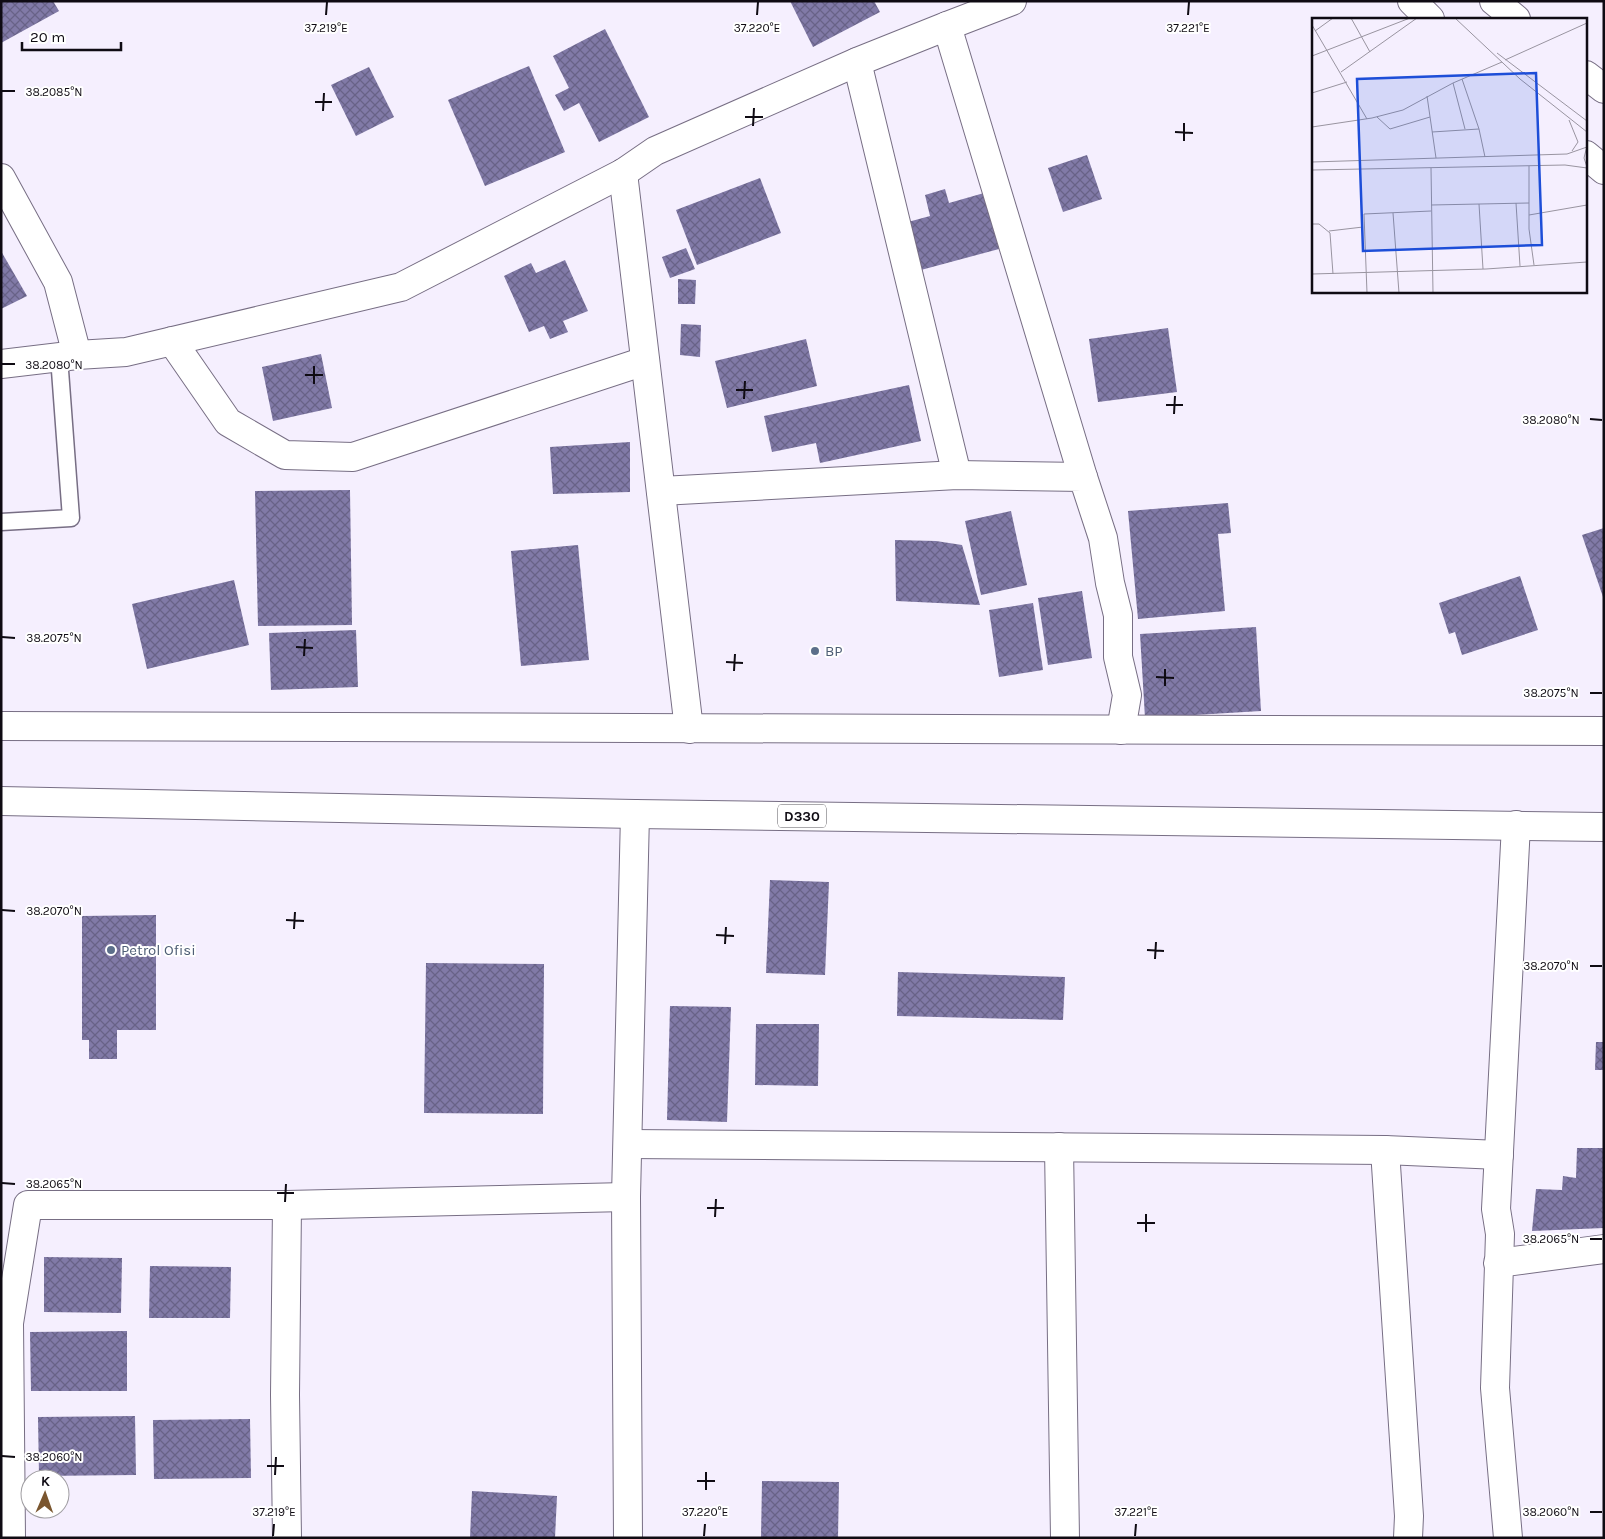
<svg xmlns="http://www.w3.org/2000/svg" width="1605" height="1539" font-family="Karla,sans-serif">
<defs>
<pattern id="building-cross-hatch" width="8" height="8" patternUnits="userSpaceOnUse" patternTransform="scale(1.25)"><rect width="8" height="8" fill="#817aa7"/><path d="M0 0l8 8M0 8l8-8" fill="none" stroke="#686287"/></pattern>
</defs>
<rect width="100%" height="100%" fill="#f5effe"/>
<!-- building -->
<g fill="url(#building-cross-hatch)">
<polygon points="1,1 53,1 59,11 1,43"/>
<polygon points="790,1 874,1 880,12 813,47"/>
<polygon points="605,29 649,117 599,142 579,103 564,111 555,95 569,88 553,56"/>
<polygon points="529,66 565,152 485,186 448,100"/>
<polygon points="369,67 394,117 356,136 331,85"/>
<polygon points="1087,155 1102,199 1063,212 1048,168"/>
<polygon points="760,178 781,233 697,265 676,210"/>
<polygon points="945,189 949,203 984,193 999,249 921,270 908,222 930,216 925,195"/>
<polygon points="686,248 695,269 670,278 662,257"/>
<polygon points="1,251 27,296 1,309"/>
<polygon points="565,260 588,311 563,321 568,332 550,339 544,326 529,332 504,276 531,263 536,273"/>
<polygon points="678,279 696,280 695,304 678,304"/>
<polygon points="681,324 701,325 700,357 680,355"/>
<polygon points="1168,328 1177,392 1098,402 1089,339"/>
<polygon points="806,339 817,386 727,408 715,361"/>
<polygon points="321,354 332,408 273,421 262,367"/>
<polygon points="909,385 921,441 820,463 816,443 772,452 764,416"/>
<polygon points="630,442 630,492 553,494 550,447"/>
<polygon points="350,490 352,625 258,626 255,491"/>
<polygon points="1228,503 1231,533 1218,534 1225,611 1138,619 1128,511"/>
<polygon points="1011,511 1027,585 981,595 965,521"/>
<polygon points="1604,528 1604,597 1603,597 1582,535"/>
<polygon points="895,540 936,541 962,545 980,605 896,601"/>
<polygon points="578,545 589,660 521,666 511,551"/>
<polygon points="1520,576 1538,630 1462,655 1455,632 1449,634 1439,603"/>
<polygon points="234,580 249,645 147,669 132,604"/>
<polygon points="1082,591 1092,658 1048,665 1038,598"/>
<polygon points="1033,603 1043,670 999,677 989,610"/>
<polygon points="1256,627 1261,711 1145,718 1140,634"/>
<polygon points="356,630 358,687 271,690 269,633"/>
<polygon points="770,880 829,882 825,975 766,973"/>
<polygon points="156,915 156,1030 117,1030 117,1059 89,1059 89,1040 82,1040 82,916"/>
<polygon points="426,963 544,964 543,1114 424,1113"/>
<polygon points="898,972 1065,977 1063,1020 897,1016"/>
<polygon points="670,1006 731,1007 727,1122 667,1120"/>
<polygon points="756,1024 819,1024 818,1086 755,1085"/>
<polygon points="1596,1042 1604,1042 1604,1070 1595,1070"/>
<polygon points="1577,1148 1604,1148 1604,1228 1532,1231 1536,1189 1562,1190 1563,1176 1576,1178"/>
<polygon points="44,1257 122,1258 121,1313 44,1312"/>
<polygon points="150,1266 231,1267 230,1318 149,1318"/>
<polygon points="127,1331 127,1391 31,1391 30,1332"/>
<polygon points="135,1416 136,1475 39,1476 38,1417"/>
<polygon points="250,1419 251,1478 154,1479 153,1420"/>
<polygon points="762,1481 839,1482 838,1538 761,1538"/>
<polygon points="472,1491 557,1496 555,1538 470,1538"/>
</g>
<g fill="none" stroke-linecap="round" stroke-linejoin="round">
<!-- service casing -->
<g stroke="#776e84" stroke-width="19">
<polyline id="service" points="1,522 71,518 59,357"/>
</g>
<!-- minor casing -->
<g stroke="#776e84" stroke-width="30">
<g id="minor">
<polyline points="947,26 1083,477"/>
<polyline points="857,62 957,475"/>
<polyline points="623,173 689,729"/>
<polyline points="1,178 58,282 77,355"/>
<polyline points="172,341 228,422 285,455 353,457 645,361"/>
<polyline points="1,364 77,355 126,352 401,287 623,173 655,151 857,62 947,26 1012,1"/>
<polyline points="661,491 957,475 1083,477 1103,538 1110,583 1118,615 1118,657 1127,695 1121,730"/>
<polyline points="628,1144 1385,1150 1499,1155"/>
<polyline points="1059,1147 1065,1538"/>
<polyline points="1385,1150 1409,1516 1408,1538"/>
<polyline points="287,1205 285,1395 287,1538"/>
<polyline points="1498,1263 1604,1249"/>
<polyline points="11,1538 9,1323 28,1205 287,1205 626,1197"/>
<polyline points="628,1538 626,1197 635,814"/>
<polyline points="1508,1538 1495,1388 1500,1234 1496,1209 1516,825"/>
</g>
</g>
<!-- secondary casing -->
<g stroke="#776e84" stroke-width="30">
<g id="secondary">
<polyline points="1412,1 1430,19"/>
<polyline points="1494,1 1516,19"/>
<polyline points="1586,75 1604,89"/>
<polyline points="1586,155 1604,170"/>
</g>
</g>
<!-- primary casing -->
<g stroke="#776e84" stroke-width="30">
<g id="primary">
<polyline points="1,726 1604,731"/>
<polyline points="1,801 635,814 1604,827"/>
</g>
</g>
<!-- service -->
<use href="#service" stroke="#fff" stroke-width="16"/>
<!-- minor -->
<use href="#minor" stroke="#fff" stroke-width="28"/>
<!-- secondary -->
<use href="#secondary" stroke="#fff" stroke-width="28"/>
<!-- primary -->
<use href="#primary" stroke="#fff" stroke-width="28"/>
</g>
<!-- ticks -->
<path fill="none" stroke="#0f0b13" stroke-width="2" d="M326,15l1,-13M757,15l1,-13M1188,15l1,-13M2,91h13M315,102h17M323,111l1,-18M745,117h18M753,126l1,-18M1175,132l18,1M1184,141v-18M2,364h13M305,375h18M314,384v-18M736,390h17M744,399l1,-18M1166,405h17M1174,414l1,-18M1590,419l12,1M2,637l13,1M296,647l17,1M304,656l1,-17M726,662l17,1M734,671l1,-17M1156,677l18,1M1165,686v-17M1590,693h12M2,910l13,1M286,920l18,1M294,929l1,-17M716,935l18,1M725,944l1,-17M1147,950l17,1M1155,959l1,-17M1590,966h12M2,1183l13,1M277,1193h17M285,1202l1,-18M707,1208h17M715,1217l1,-18M1137,1223h18M1146,1232v-18M1590,1239h12M2,1456l13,1M267,1466h17M275,1475l1,-18M697,1481h18M706,1490v-18M1590,1512h12M273,1536l1,-12M704,1536l1,-12M1135,1536l1,-12"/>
<!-- markers -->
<g fill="#5c6f8a" stroke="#fff" stroke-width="2">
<circle cx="815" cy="651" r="5"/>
<circle cx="111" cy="950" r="5"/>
</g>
<g text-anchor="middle" stroke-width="4" stroke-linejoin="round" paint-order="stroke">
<!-- shield labels -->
<rect fill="#fff" stroke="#57545a" stroke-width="1" x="778" y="804.5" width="48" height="23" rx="4"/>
<g font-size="14" font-weight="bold" fill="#0f0b13">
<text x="802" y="821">D330</text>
</g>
<!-- service labels -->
<g font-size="15" fill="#4e5e75" stroke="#fff" text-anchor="start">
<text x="825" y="656">BP</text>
<text x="121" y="955">Petrol Ofisi</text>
</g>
</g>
<!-- overview -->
<g transform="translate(1312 18)">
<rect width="275" height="275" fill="#f5effe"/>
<path fill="none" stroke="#9994a0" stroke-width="1" d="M39,0l19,34M143,0l65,61 67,53M0,7l55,94M3,13l18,-13M185,35l90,68M0,38l98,-38M193,42l82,-37M29,54l76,-54M150,61l17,50M141,65l12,46M0,75l35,-11M115,78l9,62M65,99l13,12 40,-12M257,102l9,22 -6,9M0,109l60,-9 31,-8 50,-27 49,-21M120,114l47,-3 6,28M275,128l-3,12 3,9M0,144l255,-8 20,-7M217,148v63l5,36M119,150l2,125M0,152l253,-5 22,3M204,185l4,63M167,186l4,65M119,187l98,-2M81,195l6,80M217,197l58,-10M0,206h7l11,9 3,41M17,213l34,-4M0,256l174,-5 101,-7M55,275l-3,-79 67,-3"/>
<path fill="#1d4ed8" fill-opacity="0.15" stroke="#1d4ed8" stroke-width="2.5" d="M224,55l6,172 -179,6 -6,-172z"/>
<rect width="275" height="275" fill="none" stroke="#0f0b13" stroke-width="2.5"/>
</g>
<g font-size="12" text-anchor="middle" fill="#0f0b13" stroke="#fff" stroke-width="4" stroke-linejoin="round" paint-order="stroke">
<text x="326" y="32">37.219°E</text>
<text x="757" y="32">37.220°E</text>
<text x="1188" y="32">37.221°E</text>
<text x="54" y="96">38.2085°N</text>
<text x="54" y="369">38.2080°N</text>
<text x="1551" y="424">38.2080°N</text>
<text x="54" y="642">38.2075°N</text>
<text x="1551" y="697">38.2075°N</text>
<text x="54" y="915">38.2070°N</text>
<text x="1551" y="970">38.2070°N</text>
<text x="54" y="1188">38.2065°N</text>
<text x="1551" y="1243">38.2065°N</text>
<text x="54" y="1461">38.2060°N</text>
<text x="274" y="1516">37.219°E</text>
<text x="705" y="1516">37.220°E</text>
<text x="1136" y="1516">37.221°E</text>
<text x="1551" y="1516">38.2060°N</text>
</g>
<!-- border -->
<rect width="1605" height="1539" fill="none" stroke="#0f0b13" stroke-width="5"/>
<!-- north arrow -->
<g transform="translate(45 1494) rotate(2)"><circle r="24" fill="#ffffff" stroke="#9f9da1"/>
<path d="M0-4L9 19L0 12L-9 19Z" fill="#7a562f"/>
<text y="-8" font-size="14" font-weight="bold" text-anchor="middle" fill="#0f0b13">K</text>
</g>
<!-- scale -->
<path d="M22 42v8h99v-8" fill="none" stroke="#0f0b13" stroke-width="2.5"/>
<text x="30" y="42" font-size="15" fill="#0f0b13" stroke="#ffffff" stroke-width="4" paint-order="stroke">20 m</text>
</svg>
